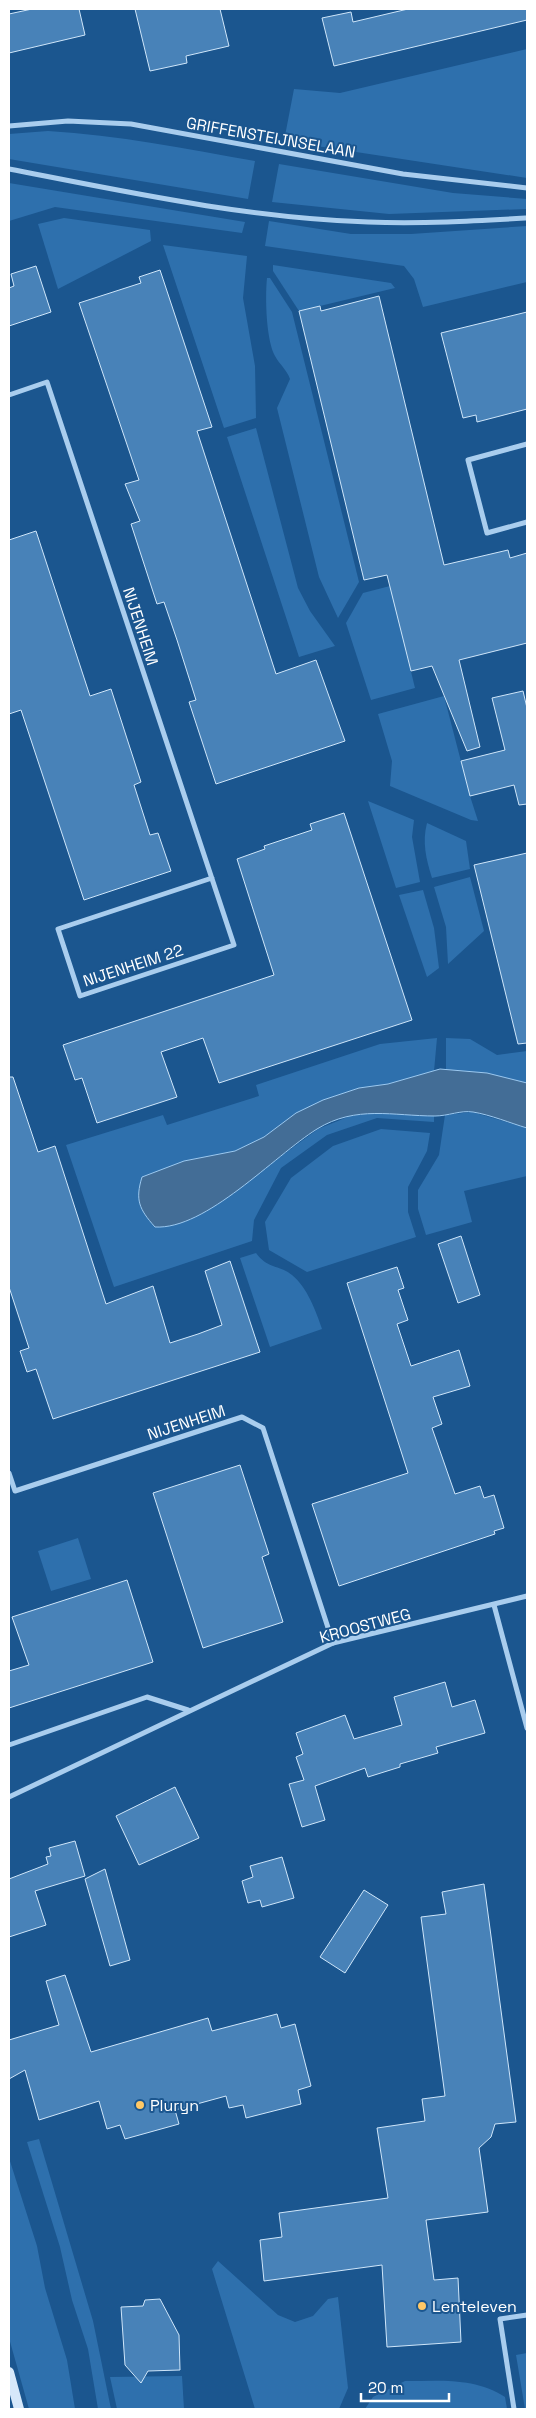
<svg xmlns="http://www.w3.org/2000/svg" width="536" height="2418" font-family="'Space Grotesk',sans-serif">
<rect width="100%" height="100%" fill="#1b568f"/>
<!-- green -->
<g fill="#2e70ad">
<polygon points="527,49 527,178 284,141 294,89 340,93"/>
<path d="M48,131c70,4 138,18 207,30l-7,38 -239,-40v-25z"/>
<polygon points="279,164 453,193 527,199 527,209 389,214 272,202"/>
<polygon points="9,183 245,222 242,233 55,207 9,221"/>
<polygon points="64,218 150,230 151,241 58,289 38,224"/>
<polygon points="269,221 351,234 411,234 527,226 527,282 423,307 414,279 404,266 265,246"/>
<polygon points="163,245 247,256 243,298 255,366 256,418 224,428"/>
<polygon points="273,265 391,283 395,288 299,311 273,271"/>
<path d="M267,278h3l22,34 67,270 -21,36 -19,-41 -42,-169 13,-29c-3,-9 -10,-14 -15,-23 -9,-16 -10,-59 -8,-78z"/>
<polygon points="256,428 298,588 310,611 335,646 299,657 227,437"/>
<polygon points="390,586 415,688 371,700 346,623 363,593"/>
<polygon points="444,696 470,796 478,821 471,820 390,786 392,761 378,714"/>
<polygon points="368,801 414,820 412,837 420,882 396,888"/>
<path d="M427,823l39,18 4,28 -38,9c-6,-19 -10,-36 -5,-55z"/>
<polygon points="470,877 484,931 448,964 446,927 434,887"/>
<polygon points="423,890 434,928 439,968 427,977 399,895"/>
<polygon points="437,1038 434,1071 388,1084 359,1088 296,1113 264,1137 235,1151 184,1161 212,1207 318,1129 350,1116 380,1112 434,1116 434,1122 377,1118 327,1135 281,1168 254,1220 252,1241 114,1287 66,1145 163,1115 167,1125 259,1096 256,1085 380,1044"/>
<polygon points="446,1038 470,1039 497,1055 527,1051 527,1083 487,1073 446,1070"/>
<polygon points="472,1112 527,1128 527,1176 464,1191 472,1222 426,1235 418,1209 418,1190 439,1155 445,1115"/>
<polygon points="381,1129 430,1133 427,1151 408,1187 408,1212 416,1237 307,1272 269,1250 265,1222 291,1178 333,1146"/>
<path d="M256,1253c13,17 22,11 36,22 15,12 24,36 30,54l-52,18 -30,-89z"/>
<polygon points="78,1538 91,1579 51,1591 38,1551"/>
<polygon points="39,2139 93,2321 111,2409 98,2409 88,2349 72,2300 60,2247 27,2142"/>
<polygon points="9,2158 37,2246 45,2288 67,2360 75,2409 29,2409 9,2338"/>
<polygon points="218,2261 278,2315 295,2322 313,2316 328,2299 338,2297 348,2388 339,2409 255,2409 212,2269"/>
<polygon points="527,2353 527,2409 525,2409 516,2355"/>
<polygon points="182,2376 184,2409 117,2409 110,2377"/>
<path d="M405,2381c34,0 70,-4 100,16l2,12h-142l8,-12z"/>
</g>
<!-- water -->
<path fill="#436d96" stroke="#9cc9f0" d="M440,1069l47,4 40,10v45c-17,-5 -36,-13 -54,-16 -12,-2 -25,4 -38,4 -42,0 -79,-11 -118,13 -43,27 -111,101 -162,98 -16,-18 -20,-27 -13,-50l42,-16 51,-10 29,-14 32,-24 27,-13 36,-12 29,-4z"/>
<!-- building -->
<g fill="#4882b8" stroke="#cfe6fa">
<polygon points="32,9 79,9 85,35 9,53 9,14"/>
<polygon points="135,9 220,9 229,46 186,56 187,63 150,71"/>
<polygon points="408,9 527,9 527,20 334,66 322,18 351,12 353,22"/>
<polygon points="36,266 51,312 9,326 9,288 14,286 11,274"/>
<polygon points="160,270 212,427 197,431 276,674 316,660 345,741 216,784 189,702 196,700 177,640 164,602 157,604 131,524 140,521 125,484 139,480 79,303 141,283 139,277"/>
<polygon points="379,296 444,565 508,550 510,558 527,553 527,643 459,660 480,747 467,751 432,666 411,671 387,575 364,580 299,311 320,306 321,311"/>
<polygon points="527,312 527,409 477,422 476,415 463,418 441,333"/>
<polygon points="36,531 90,696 111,689 141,782 134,785 150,835 158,833 171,871 84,900 21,710 9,714 9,540"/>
<polygon points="523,691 527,708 527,804 519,805 514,785 470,796 461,761 505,750 492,698"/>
<polygon points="344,813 412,1020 219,1083 203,1038 161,1052 177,1097 97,1123 82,1078 75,1080 63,1045 274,975 237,859 265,849 264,846 312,830 310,824"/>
<polygon points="527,853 527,1043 518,1044 474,865"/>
<polygon points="9,1077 13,1077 38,1152 55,1146 106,1304 153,1286 170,1343 198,1334 222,1325 205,1271 230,1261 260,1352 53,1419 36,1369 27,1372 20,1351 29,1348 9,1287"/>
<polygon points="461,1236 480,1295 458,1303 438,1244"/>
<polygon points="397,1267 404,1288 398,1290 408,1320 397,1324 411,1366 459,1350 470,1386 433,1397 442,1424 432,1428 455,1494 480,1486 484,1498 494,1495 504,1528 494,1531 495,1534 339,1586 312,1504 408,1473 347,1283"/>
<polygon points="240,1465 269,1554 262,1557 283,1622 203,1648 153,1493"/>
<polygon points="127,1580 153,1662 9,1708 9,1671 29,1665 12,1617"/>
<polygon points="445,1682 452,1707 475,1700 485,1733 436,1747 438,1753 400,1764 400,1767 368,1777 365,1768 315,1786 325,1820 302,1827 289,1784 304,1780 296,1757 303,1754 296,1733 345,1715 354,1739 402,1725 394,1697"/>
<polygon points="175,1787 199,1838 139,1865 116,1816"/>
<polygon points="75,1841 85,1876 35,1891 46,1925 9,1937 9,1879 48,1864 46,1857 51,1856 49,1848"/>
<polygon points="282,1857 294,1898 262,1907 260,1900 248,1903 242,1881 253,1877 250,1866"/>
<polygon points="105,1869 130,1960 110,1966 85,1879"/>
<polygon points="484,1884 516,2122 495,2124 491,2137 479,2148 488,2212 426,2220 434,2280 458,2278 461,2342 387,2347 382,2265 264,2281 260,2240 282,2237 279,2213 388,2198 377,2128 425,2121 422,2099 445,2096 421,1917 446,1914 442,1892"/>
<polygon points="364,1890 388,1905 345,1973 320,1957"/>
<polygon points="65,1975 91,2052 208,2018 212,2031 277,2014 281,2028 295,2024 311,2086 298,2090 301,2104 246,2118 243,2105 229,2108 226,2096 175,2110 179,2124 125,2139 120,2125 107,2129 99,2101 39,2120 25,2070 9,2079 9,2040 59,2025 46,1981"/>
<polygon points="160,2299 179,2335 180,2370 148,2371 141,2383 125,2365 121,2307 143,2306 145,2300"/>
</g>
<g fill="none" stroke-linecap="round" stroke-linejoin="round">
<!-- street -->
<g stroke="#a9cdee" stroke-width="5">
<polyline points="9,126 68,121 131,124 403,174 527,188"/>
<path d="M9,169c118,23 238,49 359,53 54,2 106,-1 159,-4"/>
<polyline points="9,395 47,382 234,945 80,996 58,929 212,878"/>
<polyline points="527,444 468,460 487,533 527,522"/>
<polyline points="9,1473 15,1491 242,1417 263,1428 333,1643"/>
<polyline points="494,1605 527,1728"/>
<polyline points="9,1745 147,1697 188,1710"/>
<polyline points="9,1797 333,1643 527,1596"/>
<polyline points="514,2409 500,2319 527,2315"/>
</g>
<!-- secondary -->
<polyline stroke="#d6e8fa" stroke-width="10" points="9,2372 19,2409"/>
</g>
<!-- markers -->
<g fill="#ffc866" stroke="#1b568f" stroke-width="2">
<circle cx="140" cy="2105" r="5"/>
<circle cx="422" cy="2306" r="5"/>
</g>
<g text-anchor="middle" stroke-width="4" stroke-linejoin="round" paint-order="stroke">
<!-- street labels -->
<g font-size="16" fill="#fff" stroke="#1b568f">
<text transform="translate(271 137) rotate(10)" y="6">GRIFFENSTEIJNSELAAN</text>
<text transform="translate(141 626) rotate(72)" y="6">NIJENHEIM</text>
<text transform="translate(133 965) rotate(-18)" y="6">NIJENHEIM 22</text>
<text transform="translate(186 1422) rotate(-18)" y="6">NIJENHEIM</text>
<text transform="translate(365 1625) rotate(-15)" y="6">KROOSTWEG</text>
</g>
<!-- poi labels -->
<g font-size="16" fill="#fff" stroke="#1b568f" text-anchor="start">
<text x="150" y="2111">Pluryn</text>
<text x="432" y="2312">Lenteleven</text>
</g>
</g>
<!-- border -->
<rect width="536" height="2418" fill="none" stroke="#ffffff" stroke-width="20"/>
<!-- scale -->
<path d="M361 2393v8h88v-8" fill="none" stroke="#ffffff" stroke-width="2.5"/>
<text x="368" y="2393" font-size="15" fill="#ffffff" stroke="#1b568f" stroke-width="4" paint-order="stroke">20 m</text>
</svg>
